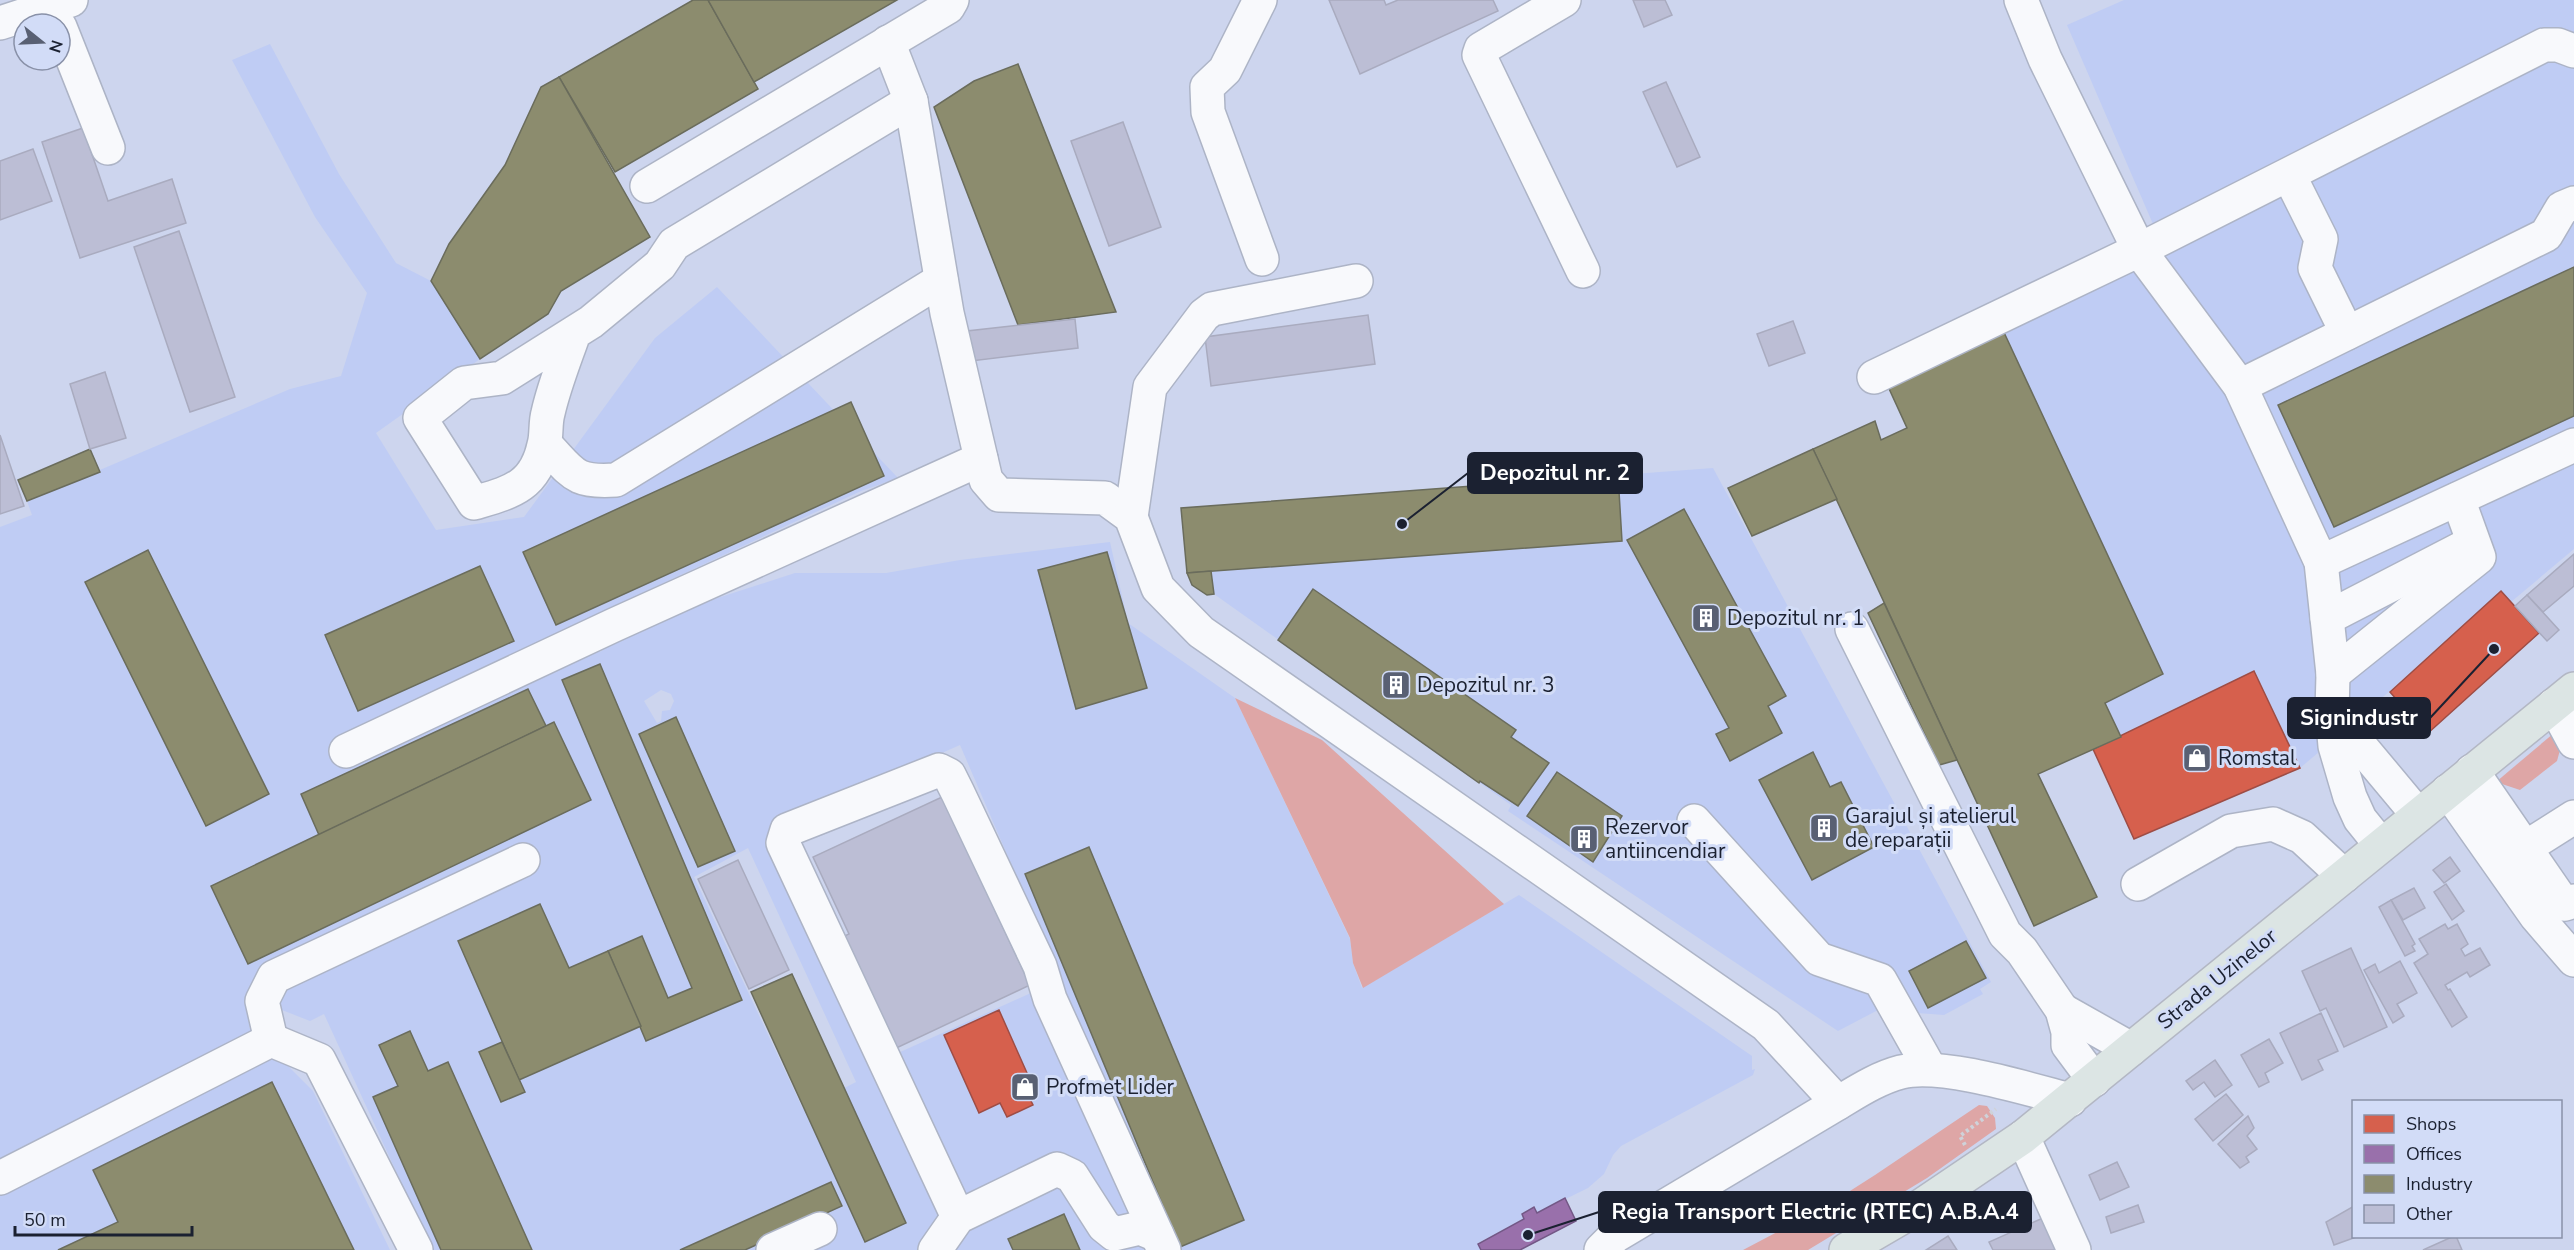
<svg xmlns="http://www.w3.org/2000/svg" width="2574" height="1250" font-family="'Nunito Sans',sans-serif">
<rect width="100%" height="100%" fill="#cdd5ee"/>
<!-- built -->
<g fill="#bfccf4" fill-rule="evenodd">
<polygon points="2124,0 2574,0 2574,549 2511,602 2501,591 2364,714 2300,768 2254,671 2121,737 1953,350 2156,231 2067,25"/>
<path d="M270,44l69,130 57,89 35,18 49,78 -104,74 60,97 88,-13 131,-179 62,-51 181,191 -37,13 -277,129 16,32 19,-12 80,-36 96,-31h91l74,-13 150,-18 18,81 107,75 115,241 3,24 9,25 157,-93 233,161v14l3,-1 -2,6 -132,71 -8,9 -9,19 -16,14 -51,25 -3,-6 -12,7 2,5 -46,24 3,7h-304l-217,-505 -34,15 -121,76 -9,25 91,197 146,-66 111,258h-712l-108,-236 -14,7 -28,-11 -33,17 64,64 77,159h-390v-723l32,-12 -5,-14 263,-112 51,-13 26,-83 -52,-76 -83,-157zM661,690l10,4 3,7 -4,9 -8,1 -1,10 -4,2 -13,-22zM748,848l108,234 -53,27 -109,-232z"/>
<polygon points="1713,468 1991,982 1980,989 1983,994 1944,1015 1878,1010 1838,1031 1508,811 1511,805 1214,594 1207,595 1192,585 1187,573 1181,508"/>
</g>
<!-- green -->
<g fill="#dea6a6">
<polygon points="1235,698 1322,740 1504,904 1363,988 1353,963 1350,938"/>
<polygon points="2554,733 2560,750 2557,761 2520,790 2496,782"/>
<polygon points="1979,1105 1987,1106 1995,1118 1996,1129 1927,1178 1808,1250 1743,1250 1828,1205 1875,1175"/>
</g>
<!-- shops -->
<g fill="#d6604d" stroke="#9e4d45" stroke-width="1.5">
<polygon points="2501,591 2539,633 2427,734 2390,692"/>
<polygon points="2254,671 2300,768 2134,839 2093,749"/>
<polygon points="999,1010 1035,1091 1028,1095 1033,1105 1007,1117 1000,1103 979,1113 944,1035"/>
</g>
<!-- offices -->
<polygon fill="#9970ab" stroke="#735886" stroke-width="1.5" points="1565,1198 1576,1221 1520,1250 1481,1250 1478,1244 1524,1219 1522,1214 1534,1207 1537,1213"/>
<!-- industry -->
<g fill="#8c8c6e" stroke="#6a6c5c" stroke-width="1.5">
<polygon points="693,0 708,0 758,89 615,172 559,77"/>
<polygon points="708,0 897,0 754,82"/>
<polygon points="1018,64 1116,312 1018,325 934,107 974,81"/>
<polygon points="559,77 650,237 561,291 548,314 480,359 431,281 449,244 505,165 541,87"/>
<polygon points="2574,267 2574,416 2334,527 2278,405"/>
<polygon points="2001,326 2163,674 2105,703 2121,737 2038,774 2097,897 2034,926 1813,449 1875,421 1881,440 1907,428 1886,382"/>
<polygon points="851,402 884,476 556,625 523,552"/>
<polygon points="90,449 100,472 27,501 18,480"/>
<polygon points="1813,449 1837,499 1752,536 1728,488"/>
<polygon points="1618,475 1622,541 1187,573 1181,508"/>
<polygon points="1684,509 1786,696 1768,706 1782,733 1730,761 1716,734 1729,728 1627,540"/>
<polygon points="148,550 269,794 206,826 85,582"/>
<polygon points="1107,552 1147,688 1076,709 1038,570"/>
<polygon points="480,566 514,641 358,711 325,635"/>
<polygon points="1211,571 1214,594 1207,595 1192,585 1187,573"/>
<polygon points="1313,589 1516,730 1511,737 1549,763 1518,806 1480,781 1479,783 1278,640"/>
<polygon points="1884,603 1957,760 1939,765 1868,613"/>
<polygon points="600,664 742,1000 646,1041 608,951 642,936 668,998 692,988 562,680"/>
<polygon points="528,689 546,726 319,835 301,794"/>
<polygon points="676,717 735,851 698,867 639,734"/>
<polygon points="554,722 591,800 248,964 211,886"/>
<polygon points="1813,752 1830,787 1841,782 1874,847 1812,880 1759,780"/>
<polygon points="1557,772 1622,816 1593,862 1527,816"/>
<polygon points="1089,847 1244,1220 1180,1247 1025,874"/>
<polygon points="540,904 569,968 608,951 641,1026 519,1080 458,941"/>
<polygon points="1966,941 1986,978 1928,1008 1909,971"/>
<polygon points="792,974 906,1223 865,1242 751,992"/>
<polygon points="410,1031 428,1071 448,1062 532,1250 441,1250 373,1097 398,1086 379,1045"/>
<polygon points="502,1042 525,1092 501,1102 479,1052"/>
<polygon points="272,1082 354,1250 58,1250 118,1222 93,1170"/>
<polygon points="831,1182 842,1206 745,1250 680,1250"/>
<polygon points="1064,1214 1080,1250 1013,1250 1008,1239"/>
</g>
<!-- building -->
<g fill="#bcbed5" stroke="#a9abbf" stroke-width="1.5">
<polygon points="1329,0 1384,0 1386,5 1398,0 1493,0 1498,11 1360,74"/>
<polygon points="1633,0 1665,0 1672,15 1644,27"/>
<polygon points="1666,82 1700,157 1677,167 1643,92"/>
<polygon points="1123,122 1161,227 1109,246 1071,141"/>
<polygon points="83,128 108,201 172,179 186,223 80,258 42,142"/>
<polygon points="33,149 52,201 0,220 0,161"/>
<polygon points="179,231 235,397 190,412 134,247"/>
<polygon points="1368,315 1375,364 1211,386 1205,337"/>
<polygon points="1075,319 1078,348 971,361 967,331"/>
<polygon points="1793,321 1805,353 1769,366 1757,334"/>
<polygon points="105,372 126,438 90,449 70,384"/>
<polygon points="0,435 24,506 0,514"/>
<polygon points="2574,554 2574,586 2543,612 2527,595"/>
<polygon points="2527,595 2559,630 2547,641 2515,606"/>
<polygon points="942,797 1030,985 890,1051 838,939 849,934 813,857"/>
<polygon points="2450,857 2460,871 2444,883 2433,870"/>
<polygon points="738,860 789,970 749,989 698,879"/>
<polygon points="2446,884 2464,911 2452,920 2434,892"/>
<polygon points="2414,888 2425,908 2403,920 2391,900"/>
<polygon points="2391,900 2415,944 2412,946 2415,951 2405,956 2379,907"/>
<polygon points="2445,924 2448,929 2457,924 2468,944 2461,949 2465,956 2480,948 2490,965 2470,977 2467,972 2445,985 2448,990 2450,989 2467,1017 2452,1027 2414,963 2428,954 2419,939"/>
<polygon points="2351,948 2387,1027 2344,1047 2326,1008 2320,1011 2302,971"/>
<polygon points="2400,961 2417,993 2397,1004 2404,1016 2393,1023 2364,970 2375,964 2379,973"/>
<polygon points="2321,1013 2338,1051 2318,1060 2323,1070 2302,1080 2280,1033"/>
<polygon points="2269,1039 2283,1063 2265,1073 2269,1082 2259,1087 2241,1055"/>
<polygon points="2215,1060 2232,1085 2215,1097 2204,1082 2193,1090 2186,1081"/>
<polygon points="2226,1094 2243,1115 2213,1141 2195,1119"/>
<polygon points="2248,1116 2254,1128 2247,1136 2257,1149 2246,1157 2249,1162 2240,1168 2218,1144"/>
<polygon points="2117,1162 2129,1187 2100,1200 2089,1175"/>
<polygon points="2138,1205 2144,1222 2111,1233 2106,1217"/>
<polygon points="2354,1206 2354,1236 2359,1236 2334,1245 2326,1222"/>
<polygon points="2043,1218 2057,1250 1993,1250 1989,1242"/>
<polygon points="1948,1236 1957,1250 1926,1250"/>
<polygon points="2454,1236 2456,1236 2462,1250 2423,1250"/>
</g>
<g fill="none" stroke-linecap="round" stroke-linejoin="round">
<!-- minor casing -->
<g stroke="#adb4c6" stroke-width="36">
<g id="minor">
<polyline points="1260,0 1225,70 1207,87 1208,112 1262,259"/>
<polyline points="1564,0 1481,49 1479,55 1583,271"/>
<polyline points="2021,0 2045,59 2139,250 2544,45 2558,45 2574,51"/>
<polyline points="0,23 71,0"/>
<polyline points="60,27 108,148"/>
<polyline points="888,42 911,101 947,313 986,480 999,495 1105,498 1131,517 1158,588 1201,632 1766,1025 1838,1103"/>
<polyline points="2289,175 2321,239 2315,268 2347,333"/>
<polyline points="647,186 948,7 952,0"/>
<path d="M574,333c-9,26 -20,53 -26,80 -3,10 -1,22 -4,32 -9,42 -33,47 -70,58l-54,-85 44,-35 38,-5 89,-56 69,-57 14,-21 237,-143"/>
<polyline points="1874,377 2139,250 2240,386 2321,562 2333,674 2332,712 2335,746 2350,797 2360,819 2381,845"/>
<polyline points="2240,386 2546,235 2562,208 2574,203"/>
<path d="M545,444c28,29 28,39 71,36l325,-200"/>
<polyline points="1131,517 1150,387 1204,315 1212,309 1356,281"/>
<polyline points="2321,562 2574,445"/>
<polyline points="2327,618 2472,543"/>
<polyline points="1852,629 2005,934 2022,951 2062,1010 2068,1032 2068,1045 2094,1080"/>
<polyline points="2333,674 2479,557 2458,499"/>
<polyline points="2554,705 2574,742"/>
<polyline points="2332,712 2418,815"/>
<polyline points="346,751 614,625 981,459"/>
<polyline points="2472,771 2561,900 2565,904 2574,901"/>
<polyline points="2448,791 2536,916 2574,960"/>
<polyline points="1694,821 1819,959 1880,980 1930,1069"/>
<polyline points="2525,848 2574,817"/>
<polyline points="2138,884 2231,831 2273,824 2302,837 2344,876"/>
<polyline points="2062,1010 2131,1049"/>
<polyline points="271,1040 262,1001 274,977 523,860"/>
<polyline points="2023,1137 2074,1250"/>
<polyline points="0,1178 271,1040 319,1060 416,1250"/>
<polyline points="958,1217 783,843 787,830 939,770 949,775 958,793 1040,966 1050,999 1164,1250"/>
<polyline points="773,1250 820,1229"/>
<polyline points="935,1250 958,1217 1057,1169 1072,1176 1104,1226 1114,1234 1140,1228 1157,1235"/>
<path d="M1601,1250l14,-14 223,-133c20,-12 40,-25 63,-31 40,-10 127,17 169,28"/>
</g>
</g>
<!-- major casing -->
<g stroke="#b3b7c4" stroke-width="36">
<polyline id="major" points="1846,1250 1918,1208 2023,1137 2574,689"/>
</g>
<!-- path -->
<polyline stroke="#cfd2d9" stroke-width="4" stroke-dasharray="3 3" stroke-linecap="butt" points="1965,1145 1960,1136 1996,1109"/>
<!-- minor -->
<use href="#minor" stroke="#f8f9fc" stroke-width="33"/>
<!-- major -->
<use href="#major" stroke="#dce5e4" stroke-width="33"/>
</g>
<!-- icons -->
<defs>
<g id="building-square" transform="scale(1.5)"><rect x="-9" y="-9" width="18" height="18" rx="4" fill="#596073" stroke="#d2dcf7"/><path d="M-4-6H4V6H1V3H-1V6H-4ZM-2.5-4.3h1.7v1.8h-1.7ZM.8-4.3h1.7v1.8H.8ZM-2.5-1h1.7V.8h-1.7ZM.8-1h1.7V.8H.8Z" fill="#fff"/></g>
<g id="shop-square" transform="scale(1.5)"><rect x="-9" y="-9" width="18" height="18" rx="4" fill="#596073" stroke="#d2dcf7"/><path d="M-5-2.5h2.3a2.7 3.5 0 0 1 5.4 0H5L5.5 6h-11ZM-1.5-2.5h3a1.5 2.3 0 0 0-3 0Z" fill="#fff"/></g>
</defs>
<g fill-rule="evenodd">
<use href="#building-square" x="1706" y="618"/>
<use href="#building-square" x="1396" y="685"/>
<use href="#shop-square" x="2197" y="758"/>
<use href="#building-square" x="1824" y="828"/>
<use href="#building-square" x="1584" y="839"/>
<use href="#shop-square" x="1025" y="1087"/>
</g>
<g text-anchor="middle" stroke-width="6" stroke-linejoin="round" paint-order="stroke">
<!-- poi labels -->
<g font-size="21" fill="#1b2131" stroke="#d2dcf7" text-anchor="start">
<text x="1727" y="625">Depozitul nr. 1</text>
<text x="1417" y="692">Depozitul nr. 3</text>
<text x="2218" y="765">Romstal</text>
<text x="1845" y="823">Garajul și atelierul<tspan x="1845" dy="24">de reparații</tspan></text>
<text x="1605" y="834">Rezervor<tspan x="1605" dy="24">antiincendiar</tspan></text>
<text x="1046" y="1094">Profmet Lider</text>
</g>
<!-- street labels -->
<g font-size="21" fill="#1b2131" stroke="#d2dcf7">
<text transform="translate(2217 979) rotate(-39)" y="7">Strada Uzinelor</text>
</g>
</g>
<!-- callouts -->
<path fill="none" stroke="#1b2131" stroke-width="2" d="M1402 524L1468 473M2494 649L2430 718M1528 1235L1599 1212"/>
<g fill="#1b2131" stroke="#d2dcf7" stroke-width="2">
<circle cx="1402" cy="524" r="6"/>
<circle cx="2494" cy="649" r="6"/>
<circle cx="1528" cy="1235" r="6"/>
</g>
<g fill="#1b2131" stroke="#1b2131" stroke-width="2">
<rect x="1468" y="453" width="174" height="40" rx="6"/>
<rect x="2288" y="698" width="142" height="40" rx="6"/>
<rect x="1599" y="1192" width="432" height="40" rx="6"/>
</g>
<g font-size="22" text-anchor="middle" font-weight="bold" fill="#fff">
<text x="1555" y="480">Depozitul nr. 2</text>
<text x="2359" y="725">Signindustr</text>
<text x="1815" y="1219">Regia Transport Electric (RTEC) A.B.A.4</text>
</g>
<!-- legend -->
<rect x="2352" y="1100" width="210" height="138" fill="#d2dcf7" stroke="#8991a8" stroke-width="1.5"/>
<rect x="2364" y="1115" width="30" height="18" fill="#d6604d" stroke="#8991a8" stroke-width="1.5"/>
<text x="2406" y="1130" font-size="18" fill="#1b2131">Shops</text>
<rect x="2364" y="1145" width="30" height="18" fill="#9970ab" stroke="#8991a8" stroke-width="1.5"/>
<text x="2406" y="1160" font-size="18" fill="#1b2131">Offices</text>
<rect x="2364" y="1175" width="30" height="18" fill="#8c8c6e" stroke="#8991a8" stroke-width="1.5"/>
<text x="2406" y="1190" font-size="18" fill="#1b2131">Industry</text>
<rect x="2364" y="1205" width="30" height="18" fill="#bcbed5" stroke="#8991a8" stroke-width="1.5"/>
<text x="2406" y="1220" font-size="18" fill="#1b2131">Other</text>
<!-- north arrow -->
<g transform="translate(42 42) rotate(108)"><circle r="28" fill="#d2dcf7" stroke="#8991a8" stroke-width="1.5"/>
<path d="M0-4.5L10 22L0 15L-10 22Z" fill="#596073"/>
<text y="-9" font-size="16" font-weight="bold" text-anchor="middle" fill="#1b2131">N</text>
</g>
<!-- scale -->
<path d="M15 1226v9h177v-9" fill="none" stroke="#1b2131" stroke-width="3"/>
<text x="24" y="1226" font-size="18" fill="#1b2131" stroke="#d2dcf7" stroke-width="4.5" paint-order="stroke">50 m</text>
</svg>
